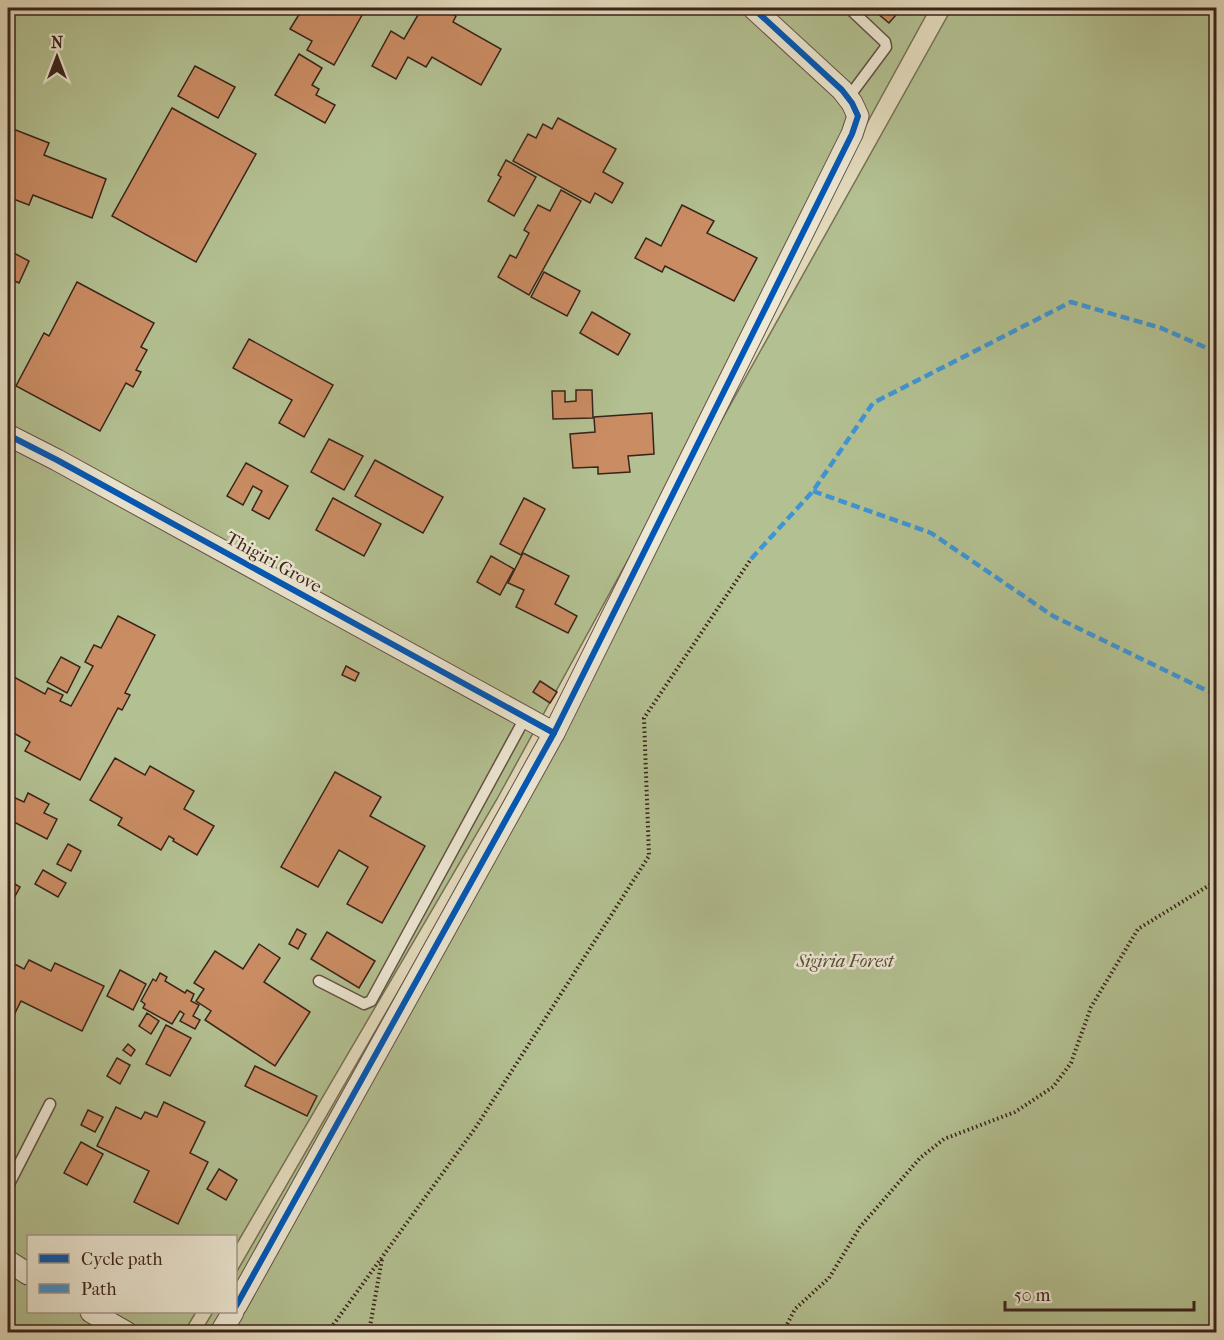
<svg xmlns="http://www.w3.org/2000/svg" width="1224" height="1340" font-family="'IM FELL French Canon',serif">
<rect width="100%" height="100%" fill="#e3dbbd"/>
<filter id="stains"><feTurbulence type="fractalNoise" baseFrequency=".00333" numOctaves="4"/><feColorMatrix values="0 0 0 0 .2 0 0 0 0 .09 0 0 0 0 .02 0 0 0 .5 -.17"/></filter>
<radialGradient id="worn" r=".72"><stop offset=".6" stop-color="#630" stop-opacity="0"/><stop offset="1" stop-color="#630" stop-opacity=".3"/></radialGradient>
<!-- green -->
<g fill="#b3c091" stroke="#767256" stroke-width="1.5">
<polygon points="8,8 930,8 497,799 236,1245 236,1236 28,1236 28,1312 196,1312 184,1332 8,1332"/>
<polygon points="952,8 1216,8 1216,1332 201,1332 213,1312 236,1312 236,1273 547,733"/>
</g>
<!-- building -->
<g fill="#ca8c63" stroke="#39231b" stroke-width="1.5">
<polygon points="303,8 366,8 334,65 307,50 312,41 290,29"/>
<polygon points="422,8 441,8 456,16 453,22 501,49 481,85 432,57 426,67 408,57 396,79 372,66 391,31 404,39"/>
<polygon points="871,8 902,8 889,23"/>
<polygon points="299,54 322,68 312,85 319,89 316,95 335,105 325,123 275,95"/>
<polygon points="195,66 235,87 218,118 178,96"/>
<polygon points="172,108 256,154 196,262 112,216"/>
<polygon points="558,118 616,149 603,172 623,183 612,203 595,193 590,203 513,161 528,134 536,138 543,124 552,129"/>
<polygon points="8,127 49,143 44,155 106,179 92,218 33,195 29,205 8,197"/>
<polygon points="506,160 536,177 514,216 488,201 501,177 498,175"/>
<polygon points="561,190 581,201 529,295 498,277 510,255 516,258 529,233 524,230 538,205 550,211"/>
<polygon points="682,205 714,221 707,233 757,258 734,301 665,266 662,272 635,258 646,238 661,246"/>
<polygon points="10,251 29,261 19,283 8,278 8,256"/>
<polygon points="544,272 580,291 567,316 531,297"/>
<polygon points="77,282 154,323 141,347 147,350 136,370 141,372 133,387 126,383 100,431 16,386 44,333 49,336"/>
<polygon points="592,312 630,334 618,355 580,333"/>
<polygon points="249,339 333,385 304,437 279,423 292,400 233,368"/>
<polygon points="576,390 592,390 593,418 553,419 552,391 565,391 565,402 576,401"/>
<polygon points="652,413 654,454 628,456 630,472 598,474 598,467 573,468 570,434 595,432 594,417"/>
<polygon points="329,439 363,456 344,490 311,472"/>
<polygon points="375,460 443,497 423,533 355,496"/>
<polygon points="246,463 288,486 269,519 252,510 262,491 253,486 243,505 227,496"/>
<polygon points="333,498 381,524 364,556 316,530"/>
<polygon points="524,498 545,509 521,555 500,544"/>
<polygon points="523,553 569,576 555,604 577,616 568,633 516,607 524,590 508,583"/>
<polygon points="491,556 514,569 500,595 477,582"/>
<polygon points="118,616 155,635 125,693 130,695 122,710 118,708 80,780 25,751 30,742 8,730 8,683 10,684 14,677 45,694 48,688 63,695 60,701 71,706 93,666 85,662 94,645 101,648"/>
<polygon points="61,657 80,667 67,693 47,682"/>
<polygon points="346,666 359,673 355,681 342,675"/>
<polygon points="540,681 557,692 550,703 533,692"/>
<polygon points="115,758 145,775 150,766 194,791 184,809 214,826 197,855 173,841 174,839 169,836 161,850 118,825 122,818 90,800"/>
<polygon points="335,772 381,797 370,816 425,846 382,923 347,904 368,867 339,850 318,887 281,867"/>
<polygon points="28,793 49,804 44,813 57,819 47,839 8,819 8,805 11,796 24,802"/>
<polygon points="68,844 81,851 71,871 57,864"/>
<polygon points="43,870 66,883 58,897 35,884"/>
<polygon points="8,880 20,887 8,909"/>
<polygon points="297,929 306,934 298,949 289,944"/>
<polygon points="327,932 375,961 359,988 311,959"/>
<polygon points="259,944 280,958 264,982 310,1012 275,1066 205,1020 211,1011 196,1001 204,989 194,983 215,951 243,969"/>
<polygon points="29,960 51,971 55,963 104,986 82,1031 21,1001 10,1023 8,1022 8,965 9,961 24,969"/>
<polygon points="120,970 146,984 133,1010 107,996"/>
<polygon points="160,973 167,977 165,981 185,993 187,990 194,994 191,1001 199,1005 193,1016 200,1020 195,1029 180,1021 184,1014 180,1011 172,1024 143,1008 145,1004 141,1001 153,979 156,981"/>
<polygon points="147,1013 159,1021 151,1034 139,1026"/>
<polygon points="166,1025 191,1038 170,1076 146,1064"/>
<polygon points="128,1044 135,1050 131,1056 123,1050"/>
<polygon points="117,1058 130,1065 120,1084 107,1076"/>
<polygon points="255,1066 317,1096 307,1116 245,1086"/>
<polygon points="164,1102 205,1122 190,1153 208,1162 178,1224 134,1202 149,1171 97,1146 116,1107 141,1119 145,1112 157,1117"/>
<polygon points="88,1110 103,1117 95,1132 81,1125"/>
<polygon points="81,1142 103,1154 87,1185 64,1173"/>
<polygon points="219,1169 237,1180 226,1200 207,1189"/>
</g>
<g fill="none" stroke-linecap="round" stroke-linejoin="round">
<!-- lane casing -->
<g stroke="#645144" stroke-width="13">
<g id="lane">
<polyline points="848,98 886,47 885,42 849,8"/>
<polyline points="319,981 364,1004 371,1001 526,716"/>
<polyline points="8,1186 50,1104"/>
</g>
</g>
<!-- street casing -->
<g stroke="#645144" stroke-width="23">
<g id="street">
<polyline points="8,435 57,460 554,733"/>
<polyline points="8,1261 28,1274"/>
<polyline points="236,1306 554,733 852,134 858,116 852,103 842,90 753,8"/>
<polyline points="91,1312 126,1332"/>
<polyline points="221,1332 233,1312"/>
</g>
</g>
<!-- path -->
<g stroke="#39231b" stroke-width="4" stroke-dasharray="1.5 3" stroke-linecap="butt">
<polyline points="328,1332 476,1127 649,856 644,718 751,559"/>
<polyline points="369,1332 382,1259"/>
<polyline points="783,1332 795,1309 829,1278 860,1227 920,1158 944,1139 1015,1112 1053,1087 1071,1063 1091,1007 1138,929 1216,881"/>
</g>
<!-- lane -->
<use href="#lane" stroke="#ede8d4" stroke-width="10"/>
<!-- street -->
<use href="#street" stroke="#ede8d4" stroke-width="21"/>
<!-- quiet -->
<g stroke="#3e95d4" stroke-width="4.5" stroke-dasharray="9 4.5" stroke-linecap="butt">
<polyline points="813,491 931,533 1053,616 1216,695"/>
<polyline points="751,559 813,491 873,403 1071,302 1161,328 1216,352"/>
</g>
<!-- cycleway casing -->
<g stroke="#ede8d4" stroke-width="10">
<g id="cycleway">
<polyline points="8,435 57,460 554,733"/>
<polyline points="236,1306 554,733 852,134 858,116 852,103 842,90 753,8"/>
</g>
</g>
<!-- cycleway -->
<use href="#cycleway" stroke="#0057b8" stroke-width="6"/>
</g>
<g text-anchor="middle" stroke-width="5" stroke-linejoin="round" paint-order="stroke">
<!-- street labels -->
<g font-size="18" fill="#39231b" stroke="#ede8d4">
<text transform="translate(274 562) rotate(29)" y="6">Thigiri Grove</text>
</g>
<!-- park labels -->
<g font-size="18" font-style="italic" fill="#584a38" stroke="#ede8d4">
<text x="845" y="967">Sigiria Forest</text>
</g>
</g>
<!-- margin -->
<rect width="1224" height="1340" fill="none" stroke="#e3dbbd" stroke-width="30"/>
<rect x="9" y="9" width="1206" height="1322" fill="none" stroke="#39231b" stroke-width="3"/>
<rect x="15" y="15" width="1194" height="1310" fill="none" stroke="#39231b" stroke-width="1.5"/>
<!-- legend -->
<rect x="27" y="1235" width="210" height="78" fill="#ede8d4" stroke="#a5998a" stroke-width="1.5"/>
<rect x="39" y="1254" width="30" height="9" fill="#0057b8" stroke="#a5998a" stroke-width="1.5"/>
<text x="81" y="1265" font-size="18" fill="#39231b">Cycle path</text>
<rect x="39" y="1284" width="30" height="9" fill="#3e95d4" stroke="#a5998a" stroke-width="1.5"/>
<text x="81" y="1295" font-size="18" fill="#39231b">Path</text>
<!-- north arrow -->
<g transform="translate(57 57)" stroke="#ede8d4" stroke-width="4.5" paint-order="stroke">
<path d="M0-4.5L10 22L0 15L-10 22Z" fill="#39231b"/>
<text y="-9" font-size="16" font-weight="bold" text-anchor="middle" fill="#39231b">N</text>
</g>
<!-- scale -->
<path d="M1005 1301v9h189v-9" fill="none" stroke="#39231b" stroke-width="3"/>
<text x="1014" y="1301" font-size="18" fill="#39231b" stroke="#ede8d4" stroke-width="4.5" paint-order="stroke">50 m</text>
<rect width="100%" height="100%" filter="url(#stains)"/>
<rect width="100%" height="100%" fill="url(#worn)"/>
</svg>
